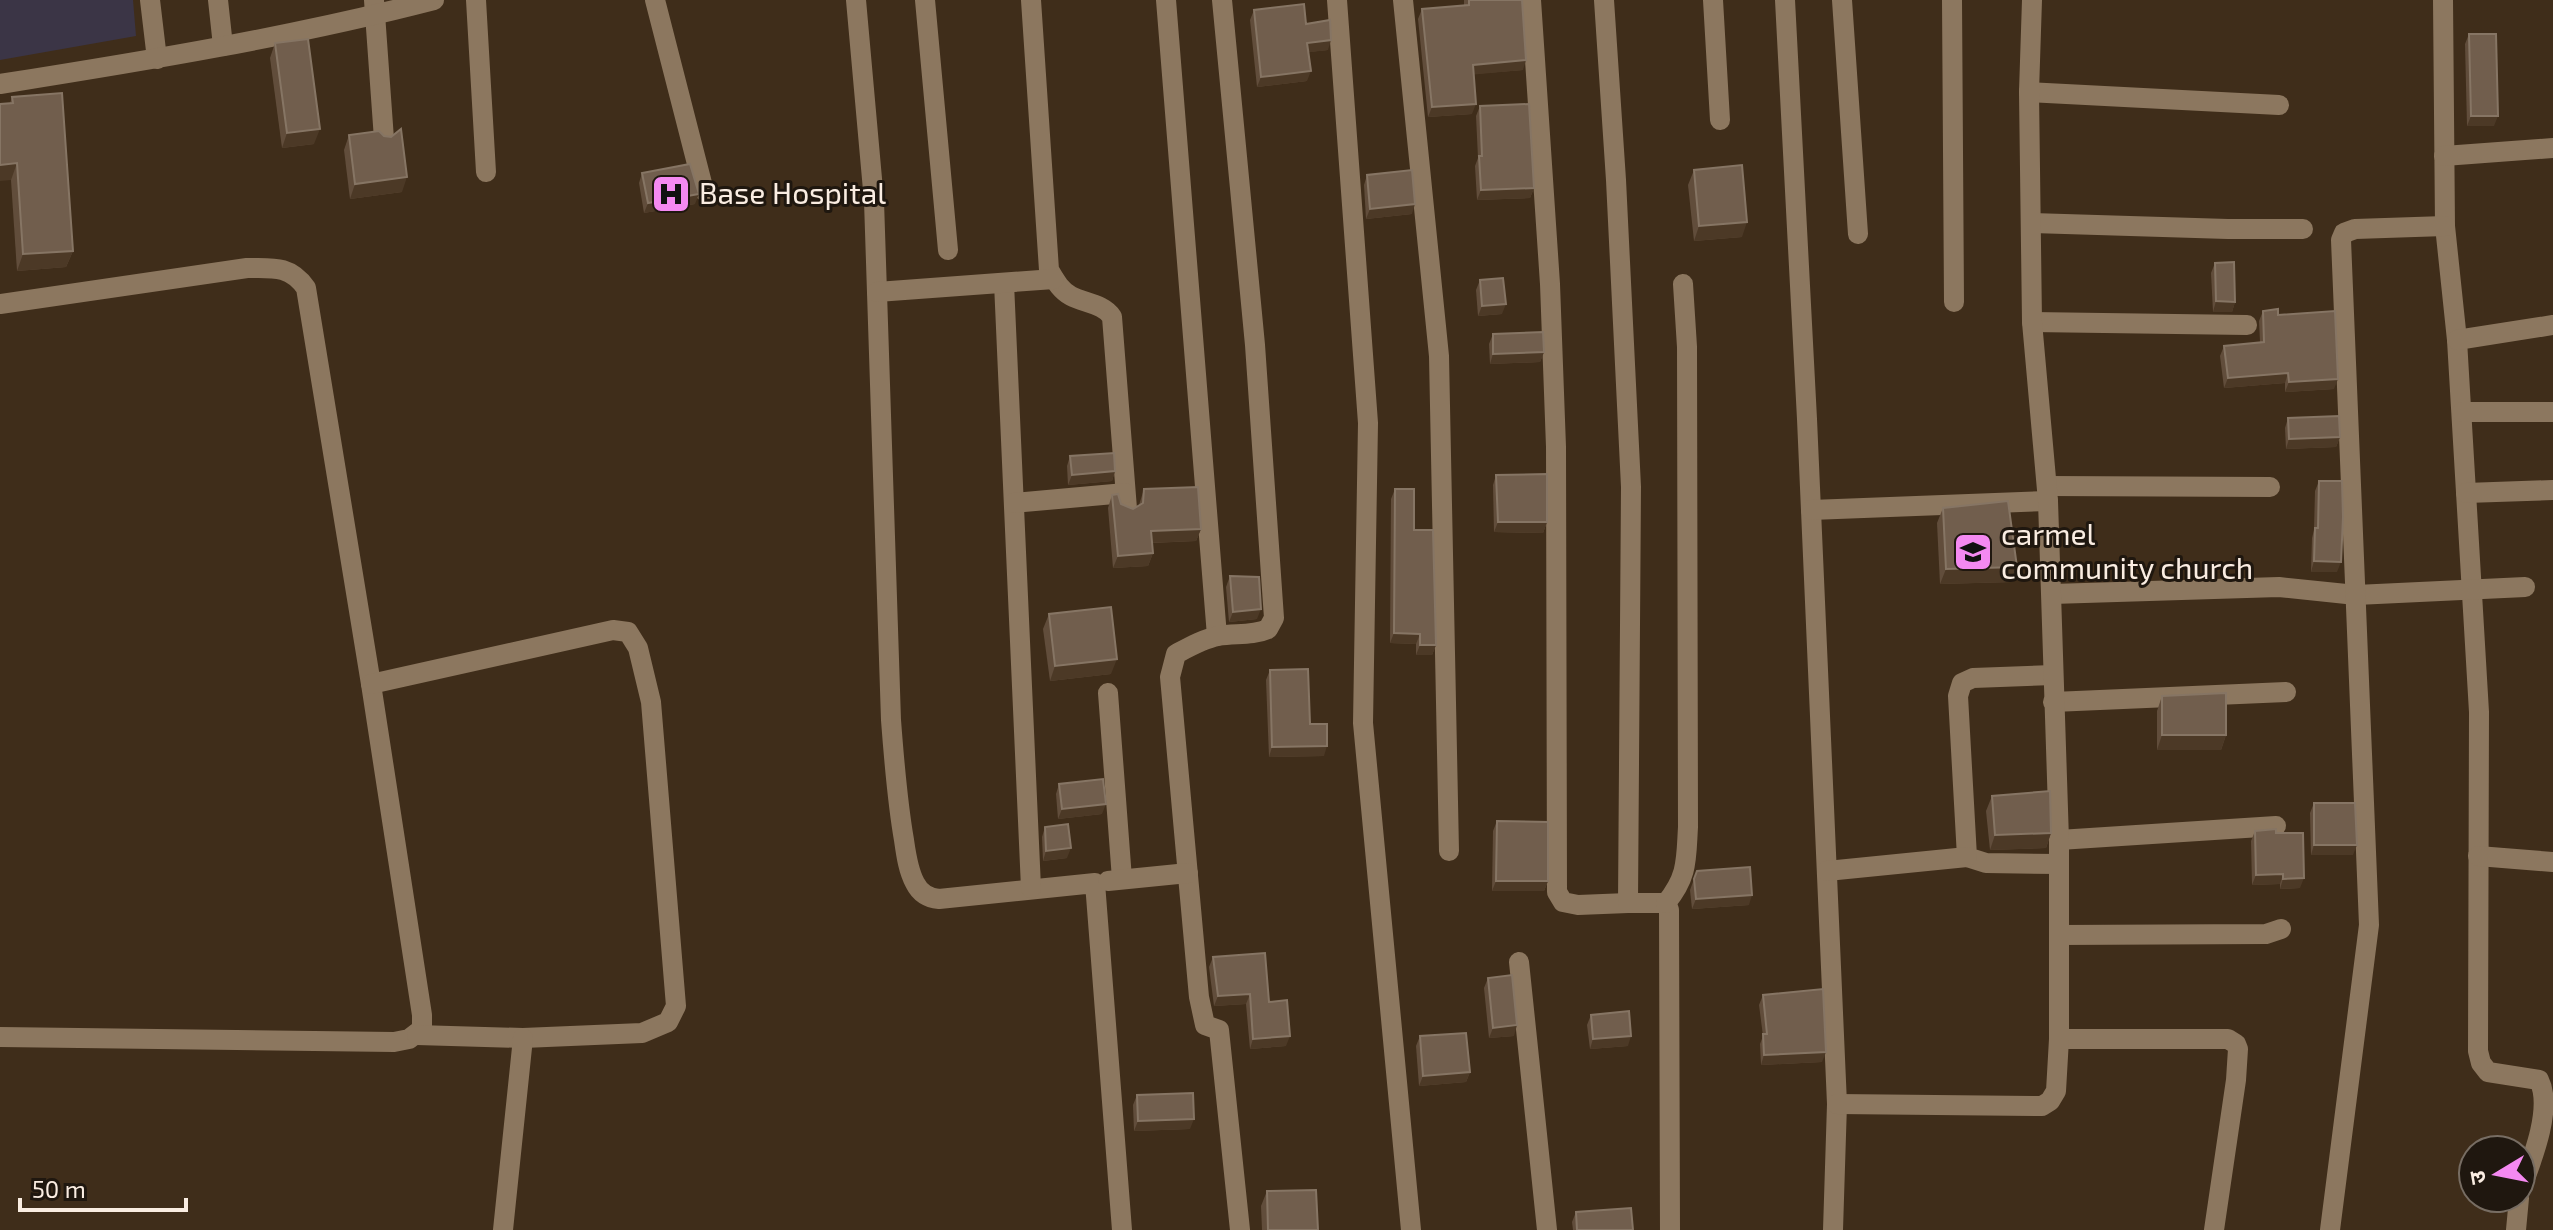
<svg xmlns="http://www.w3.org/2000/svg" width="2553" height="1230" font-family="'Exo 2','Noto Sans Devanagari',sans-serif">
<rect width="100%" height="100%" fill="#3f2d1a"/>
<!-- commercial -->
<polygon fill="#3b3546" points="0,0 133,0 136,36 0,60"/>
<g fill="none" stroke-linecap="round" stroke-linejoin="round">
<!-- minor -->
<g stroke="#8c775f" stroke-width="20">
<polyline points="150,0 157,59"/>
<polyline points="218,0 223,46"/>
<polyline points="374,0 384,139"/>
<polyline points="476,0 486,172"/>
<polyline points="655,0 704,191"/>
<path d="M856,0l18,201 17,519c3,40 6,80 13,120 2,14 4,30 11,43 5,10 13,15 24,16l156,-16 27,347"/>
<polyline points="925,0 948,250"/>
<path d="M1031,0l18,270c6,10 11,20 22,26 13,7 33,8 41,21l15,192"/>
<polyline points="1166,0 1217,636"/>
<path d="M1222,0l33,345 19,273 -6,11c-16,7 -33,4 -50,7 -15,3 -29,11 -42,18l-6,23 29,320 6,28 14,5 21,200"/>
<polyline points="1337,0 1368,423 1363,723 1411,1230"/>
<polyline points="1403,0 1439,356 1449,851"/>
<polyline points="1531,0 1550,284 1556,447 1557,892 1563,902 1578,905 1628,903"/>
<polyline points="1604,0 1616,180 1631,487 1628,903 1666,903 1669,910 1670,1230"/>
<polyline points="1713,0 1720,120"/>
<polyline points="1785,0 1807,419 1837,1104 1833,1230"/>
<polyline points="1842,0 1858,234"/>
<polyline points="1952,0 1954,302"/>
<path d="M2443,0l2,226 12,114 22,372 -1,339 3,12 7,9 51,8c14,28 -7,80 -18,109"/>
<path d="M0,84c145,-23 291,-47 434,-84"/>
<polyline points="2029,92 2279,105"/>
<polyline points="2444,156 2553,148"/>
<polyline points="2031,223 2228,229 2303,229"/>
<polyline points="1004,283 1031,888"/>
<polyline points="877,292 1054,279"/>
<path d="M0,304l247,-36c25,0 43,-3 59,20l65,396 51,331v14l-13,10 -15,3 -394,-5"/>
<polyline points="2032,322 2247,325"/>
<polyline points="2457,340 2553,325"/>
<polyline points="2462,412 2553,412"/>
<polyline points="2047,486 2270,487"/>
<polyline points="2466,493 2553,490"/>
<polyline points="1014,503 1125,493"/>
<polyline points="1811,510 2048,501"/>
<polyline points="2052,594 2279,587 2356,595 2525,587"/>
<polyline points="2053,675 1973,678 1962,683 1958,696 1967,857 1986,863 2059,864"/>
<polyline points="371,684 613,630 628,632 638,648 651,702 676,1006 668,1022 642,1033 523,1038 417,1035"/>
<polyline points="1108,693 1122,879"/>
<polyline points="2053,702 2286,692"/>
<polyline points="2059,840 2276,826"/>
<polyline points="2478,856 2553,862"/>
<polyline points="1827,871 1967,857"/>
<polyline points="1108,881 1188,873"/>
<path d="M1666,903c22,-27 20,-43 22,-76l-1,-480 -4,-63"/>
<polyline points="2059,935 2266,934 2281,929"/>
<polyline points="1519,962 1547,1230"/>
<polyline points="2059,1039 2228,1039 2236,1044 2238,1049 2236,1080 2214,1230"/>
<polyline points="1837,1104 2042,1106 2050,1101 2056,1091 2059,1039 2059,840 2048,501 2032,322 2029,92 2032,0"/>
<polyline points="503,1230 523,1038"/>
<polyline points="2330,1230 2369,925 2341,240 2344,233 2355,229 2445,226"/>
<polyline points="2516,1230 2519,1198"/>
</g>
</g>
<!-- wall -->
<g fill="#614d3b">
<polygon points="1464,0 1522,0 1523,70 1473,74 1472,114 1428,117 1418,19 1422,9 1464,6"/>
<polygon points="1254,10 1306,24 1328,50 1308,52 1307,81 1257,87 1250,20"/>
<polygon points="2469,34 2494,126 2467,126 2465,44"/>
<polygon points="275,43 314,144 282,148 270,58"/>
<polygon points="12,97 73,251 66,267 17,271 11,180 10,103"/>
<polygon points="1480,106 1534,188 1530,198 1477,200 1475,166 1478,158 1476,116"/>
<polygon points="349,135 402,192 350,199 344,150"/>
<polygon points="1694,170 1742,237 1694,241 1688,185"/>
<polygon points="642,173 695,204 644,213 639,183"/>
<polygon points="1367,175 1412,214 1366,219 1364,185"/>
<polygon points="2215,263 2235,302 2232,312 2213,312 2211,273"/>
<polygon points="1480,280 1502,314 1478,316 1476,290"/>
<polygon points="2263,311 2278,315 2334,389 2285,392 2285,383 2224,388 2220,356 2224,346 2260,342 2259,321"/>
<polygon points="1493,334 1544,352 1540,362 1490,364 1489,344"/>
<polygon points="2288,418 2340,437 2336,447 2286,449 2285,428"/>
<polygon points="1070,456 1115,471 1112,481 1068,485 1067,466"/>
<polygon points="1496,475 1547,522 1543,533 1494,532 1493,485"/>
<polygon points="2319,481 2337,572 2311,572 2312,538 2314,530 2315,491"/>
<polygon points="1144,489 1201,529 1196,541 1152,543 1153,553 1148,566 1113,568 1108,508 1112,495 1121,504 1133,509 1139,505"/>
<polygon points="1395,489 1414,530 1436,645 1432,655 1416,655 1416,644 1390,643 1391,499"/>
<polygon points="1943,508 2012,582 1940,584 1937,523"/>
<polygon points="1230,576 1257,619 1229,622 1226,587"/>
<polygon points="1049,614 1111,674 1050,681 1043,629"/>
<polygon points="1270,670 1310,724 1324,756 1269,757 1266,680"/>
<polygon points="2162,696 2226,735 2221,750 2157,750 2157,711"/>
<polygon points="1059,784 1102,814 1058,819 1056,794"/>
<polygon points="1992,796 2051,833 2046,848 1990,850 1986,811"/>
<polygon points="2314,803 2353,855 2311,855 2310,813"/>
<polygon points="1497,821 1548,881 1544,891 1492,891 1493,831"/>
<polygon points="1045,827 1067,858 1043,861 1042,837"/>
<polygon points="2255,831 2276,833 2300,888 2280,889 2280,884 2252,885 2251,841"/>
<polygon points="1697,871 1749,905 1692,909 1690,890"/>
<polygon points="1213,957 1269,1002 1286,1046 1250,1049 1246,1004 1214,1006 1209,967"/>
<polygon points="1488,978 1514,1036 1489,1038 1484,988"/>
<polygon points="1763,995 1822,1062 1761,1065 1760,1044 1763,1036 1759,1005"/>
<polygon points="1591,1015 1628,1046 1590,1049 1587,1025"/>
<polygon points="1420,1036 1470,1072 1466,1082 1419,1086 1416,1046"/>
<polygon points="1137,1095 1190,1129 1134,1131 1133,1105"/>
<polygon points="1267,1191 1318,1230 1262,1230 1261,1206"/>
<polygon points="1576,1212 1633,1230 1573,1230 1572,1222"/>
</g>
<!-- shaded-wall -->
<g fill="#4c3926">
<polygon points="1331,40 1328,50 1303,53 1307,43"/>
<polygon points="1526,60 1523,70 1469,75 1473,65"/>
<polygon points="1311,71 1307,81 1257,87 1261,77"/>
<polygon points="1476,104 1472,114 1428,117 1432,107"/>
<polygon points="2471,116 2498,116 2494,126 2467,126"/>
<polygon points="320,129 314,144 282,148 287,133"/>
<polygon points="17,163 11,180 0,181 0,165"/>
<polygon points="407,177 402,192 350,199 355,184"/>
<polygon points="1534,188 1530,198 1477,200 1481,190"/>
<polygon points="699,194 695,204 644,213 648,203"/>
<polygon points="1415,204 1412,214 1366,219 1370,209"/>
<polygon points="1747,222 1742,237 1694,241 1699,226"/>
<polygon points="73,251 66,267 17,271 23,254"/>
<polygon points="2216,301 2235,302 2232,312 2213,312"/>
<polygon points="1506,304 1502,314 1478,316 1482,306"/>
<polygon points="1544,352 1540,362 1490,364 1493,354"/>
<polygon points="2288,373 2285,383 2224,388 2228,378"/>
<polygon points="2338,379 2334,389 2285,392 2289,382"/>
<polygon points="2340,437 2336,447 2286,449 2289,439"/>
<polygon points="1115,471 1112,481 1068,485 1072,475"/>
<polygon points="1498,522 1547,522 1543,533 1494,532"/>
<polygon points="1201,529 1196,541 1146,543 1151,531"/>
<polygon points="1153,553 1148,566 1113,568 1118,556"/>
<polygon points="2314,561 2341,562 2337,572 2311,572"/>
<polygon points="2017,567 2012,582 1940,584 1946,569"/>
<polygon points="1261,609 1257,619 1229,622 1233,612"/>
<polygon points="1394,633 1420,634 1416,644 1390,643"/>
<polygon points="1420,645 1436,645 1432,655 1416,655"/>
<polygon points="1117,659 1111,674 1050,681 1055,666"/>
<polygon points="2162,735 2226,735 2221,750 2157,750"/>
<polygon points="1327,746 1324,756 1269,757 1272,747"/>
<polygon points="1106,804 1102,814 1058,819 1062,809"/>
<polygon points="2051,833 2046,848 1990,850 1995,835"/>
<polygon points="2314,845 2357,845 2353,855 2311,855"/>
<polygon points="1071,848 1067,858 1043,861 1046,851"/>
<polygon points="2283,874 2280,884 2252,885 2256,875"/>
<polygon points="2304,878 2300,888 2280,889 2283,879"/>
<polygon points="1496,881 1548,881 1544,891 1492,891"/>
<polygon points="1752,895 1749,905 1692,909 1696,899"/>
<polygon points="1250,994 1246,1004 1214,1006 1218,996"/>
<polygon points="1517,1025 1514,1036 1489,1038 1493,1028"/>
<polygon points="1290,1036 1286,1046 1250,1049 1253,1039"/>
<polygon points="1631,1036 1628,1046 1590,1049 1593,1039"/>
<polygon points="1826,1052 1822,1062 1761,1065 1764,1055"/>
<polygon points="1470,1072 1466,1082 1419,1086 1423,1076"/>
<polygon points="1194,1119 1190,1129 1134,1131 1138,1121"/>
</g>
<!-- building -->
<g fill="#715e4d" stroke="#867564" stroke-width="2">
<polygon points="1469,0 1522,0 1526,60 1473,65 1476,104 1432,107 1422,9 1469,5"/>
<polygon points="1304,4 1306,24 1330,20 1331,40 1307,43 1311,71 1261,77 1254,10"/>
<polygon points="2469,34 2496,34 2498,116 2471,116"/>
<polygon points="308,39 320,129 287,133 275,43"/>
<polygon points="62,93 73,251 23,254 17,163 0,165 0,104 13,103 12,97"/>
<polygon points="1529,104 1534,188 1481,190 1479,156 1482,156 1480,106"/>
<polygon points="401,129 407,177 355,184 349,135 379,131 384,136 391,137"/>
<polygon points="690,164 699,194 648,203 642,173"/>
<polygon points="1742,165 1747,222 1699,226 1694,170"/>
<polygon points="1412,170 1415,204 1370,209 1367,175"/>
<polygon points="2234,262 2235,302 2216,301 2215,263"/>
<polygon points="1503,278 1506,304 1482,306 1480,280"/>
<polygon points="2278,309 2278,315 2335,311 2338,379 2289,382 2288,373 2228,378 2224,346 2264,342 2263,311"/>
<polygon points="1543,332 1544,352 1493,354 1493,334"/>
<polygon points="2339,416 2340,437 2289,439 2288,418"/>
<polygon points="1114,453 1115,471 1072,475 1070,456"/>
<polygon points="1547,474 1547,522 1498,522 1496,475"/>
<polygon points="2319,481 2342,481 2343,517 2341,562 2314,561 2315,528 2318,528"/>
<polygon points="1198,487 1201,529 1151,531 1153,553 1118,556 1112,495 1118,494 1121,504 1133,509 1143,503 1144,489"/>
<polygon points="1395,489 1414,489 1414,530 1433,530 1436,645 1420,645 1420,634 1394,633"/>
<polygon points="2008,501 2017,567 1946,569 1943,508"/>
<polygon points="1230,576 1259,577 1261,609 1233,612"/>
<polygon points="1111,607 1117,659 1055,666 1049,614"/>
<polygon points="1308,669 1310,724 1327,724 1327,746 1272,747 1270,670"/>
<polygon points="2226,693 2226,735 2162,735 2162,696"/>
<polygon points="1103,779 1106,804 1062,809 1059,784"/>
<polygon points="2050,791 2051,833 1995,835 1992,796"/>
<polygon points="2314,803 2355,803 2357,845 2314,845"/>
<polygon points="1497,821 1548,822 1548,881 1496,881"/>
<polygon points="1068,824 1071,848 1046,851 1045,827"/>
<polygon points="2276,829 2276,833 2303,833 2304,878 2283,879 2283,874 2256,875 2255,831"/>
<polygon points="1750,867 1752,895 1696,899 1694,879 1697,871"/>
<polygon points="1265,953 1269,1002 1287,1000 1290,1036 1253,1039 1250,994 1218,996 1213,957"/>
<polygon points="1512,975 1517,1025 1493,1028 1488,978"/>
<polygon points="1823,989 1826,1052 1764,1055 1763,1034 1767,1034 1763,995"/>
<polygon points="1629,1011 1631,1036 1593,1039 1591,1015"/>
<polygon points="1466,1033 1470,1072 1423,1076 1420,1036"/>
<polygon points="1193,1093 1194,1119 1138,1121 1137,1095"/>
<polygon points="1316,1190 1318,1230 1268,1230 1267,1191"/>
<polygon points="1631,1208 1633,1230 1577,1230 1576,1212"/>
</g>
<!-- icons -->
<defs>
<g id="hospital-square" transform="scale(2)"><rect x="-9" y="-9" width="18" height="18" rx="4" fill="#f489f1" stroke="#1f170f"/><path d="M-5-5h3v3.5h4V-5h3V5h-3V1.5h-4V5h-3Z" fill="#111"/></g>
<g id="school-square" transform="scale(2)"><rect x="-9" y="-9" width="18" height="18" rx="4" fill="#f489f1" stroke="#1f170f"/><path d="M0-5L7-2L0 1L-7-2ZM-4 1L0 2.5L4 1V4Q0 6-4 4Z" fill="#111"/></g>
</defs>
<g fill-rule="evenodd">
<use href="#hospital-square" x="671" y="194"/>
<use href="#school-square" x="1973" y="552"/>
</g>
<g text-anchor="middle" stroke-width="6" stroke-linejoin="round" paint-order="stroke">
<!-- poi labels -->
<g font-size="30" fill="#faede2" stroke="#1f170f" text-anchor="start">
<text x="699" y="204">Base Hospital</text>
<text x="2001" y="545">carmel<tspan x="2001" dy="34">community church</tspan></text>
</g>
</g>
<!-- north arrow -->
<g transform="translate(2497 1174) rotate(260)"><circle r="38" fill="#1f170f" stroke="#776d63" stroke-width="2"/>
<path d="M0-6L14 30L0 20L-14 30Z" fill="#f489f1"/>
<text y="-12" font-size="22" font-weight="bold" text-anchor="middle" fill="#faede2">उ</text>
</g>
<!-- scale -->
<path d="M20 1198v12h166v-12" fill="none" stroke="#faede2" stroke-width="4"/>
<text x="32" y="1198" font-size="24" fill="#faede2" stroke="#1f170f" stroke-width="6" paint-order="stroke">50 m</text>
</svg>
